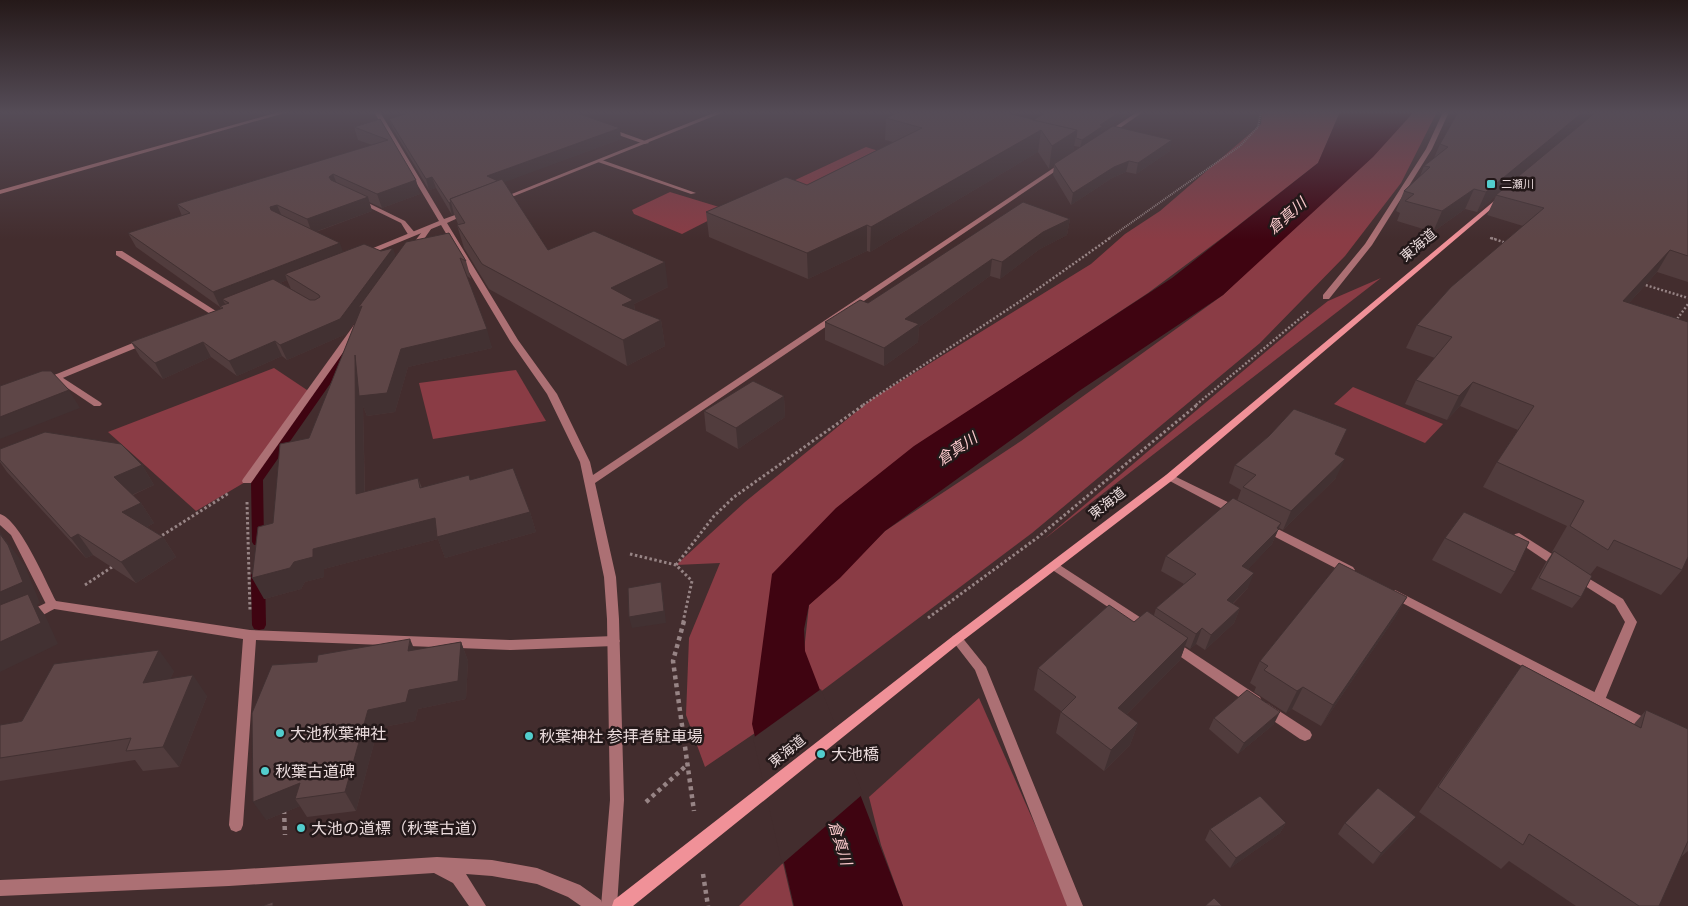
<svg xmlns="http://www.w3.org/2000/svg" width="1688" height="906" font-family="'Roboto Condensed','Noto Sans JP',sans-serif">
<rect width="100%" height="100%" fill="#432d2e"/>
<!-- green -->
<g fill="#8a3c45">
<polygon points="1262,112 1340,112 1318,163 1226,235 1148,293 954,421 845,501 755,733 705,767 686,715 689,638 720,563 676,565 745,502 872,399 1091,264 1125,234 1160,211 1261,124"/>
<polygon points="1412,112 1437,112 1401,183 1345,256 1260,343 1032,533 819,693 804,651 809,605 885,531 1021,441 1223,295"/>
<polygon points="866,147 901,158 827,194 791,182"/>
<polygon points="670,192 729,210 682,234 634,214 632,210"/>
<polygon points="1381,278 1043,540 1301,322 1328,301"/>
<polygon points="274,368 310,392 247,481 196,511 108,432"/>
<polygon points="516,370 546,421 433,439 419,383"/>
<polygon points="1353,387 1443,424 1425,443 1334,404"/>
<polygon points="979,698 1071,906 903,906 881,845 869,797"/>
<polygon points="783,863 793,906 739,906"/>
</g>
<!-- water -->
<polygon fill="#3f0411" points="1340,112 1412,112 1412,114 1373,157 1223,295 1079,391 885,531 840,578 809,605 804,629 805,651 903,906 794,906 752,724 772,574 836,508 914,446 1172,278 1318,163"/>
<!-- pier -->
<polygon fill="#432d2e" points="821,689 863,794 782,864 753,738"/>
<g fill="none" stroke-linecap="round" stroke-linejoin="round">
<!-- stream -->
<g fill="#3f0411" fill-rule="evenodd">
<polygon points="346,351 351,354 263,480 264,542 262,545 254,545 252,542 251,480 343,352"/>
<polygon points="258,570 263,572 265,575 266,625 264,629 259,630 254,629 252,625 251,575 253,572"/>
</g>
<!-- path-far3 -->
<g stroke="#978485" stroke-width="2" stroke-dasharray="1 1" stroke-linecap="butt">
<polyline points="1490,238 1495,239"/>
<polyline points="1108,239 1240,146 1258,127 1261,112"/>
</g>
<!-- path-far2 -->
<g stroke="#978485" stroke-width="2.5" stroke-dasharray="2 2" stroke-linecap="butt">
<polyline points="1491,238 1506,243"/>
<polyline points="1642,284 1688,298"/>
<polyline points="1675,322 1688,304"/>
<polyline points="863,405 1025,298 1110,238"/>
<polyline points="1196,405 1309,311"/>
</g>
<!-- path-far1 -->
<g stroke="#978485" stroke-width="3" stroke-dasharray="2.5 2.5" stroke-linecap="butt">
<polyline points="247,502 250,611"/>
<polyline points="158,538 229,493"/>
<polyline points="630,554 676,565 692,581 683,622"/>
<polyline points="676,565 714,516 734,497 865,404"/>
<polyline points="85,585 115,565"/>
<polyline points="928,618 1037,538 1198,404"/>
</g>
<!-- path -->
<g stroke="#978485" stroke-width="4.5" stroke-dasharray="4 4" stroke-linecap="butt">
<polyline points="684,621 673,661 694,811"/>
<polyline points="646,802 688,764"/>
<polyline points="284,810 285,835"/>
<polyline points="703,874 708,906"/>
</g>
<!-- service -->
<g fill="#ac7074" fill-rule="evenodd">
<polygon points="609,128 648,142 649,143 644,144 607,131 607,129"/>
<polygon points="598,160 602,160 696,193 691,194 598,162"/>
<polygon points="360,199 405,221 416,234 409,236 401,223 358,202 357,201"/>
<polygon points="425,228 431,229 415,252 409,252 408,250"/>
<polygon points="116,251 122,251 219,313 218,315 212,315 116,255"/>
<polygon points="354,325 357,325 361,327 251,483 243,483 242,481 243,479"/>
<polygon points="57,374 100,402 102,404 100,406 94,406 54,379 53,377"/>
<path d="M0,514c20,6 46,68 56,87l194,29 261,10 103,-4 4,2 2,3 -2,3 -4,2 -103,4 -255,-10 -13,185 -2,5 -5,2 -5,-2 -2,-5 14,-186 -195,-31 -37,-73 -11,-10z"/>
<polygon points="1519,533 1563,561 1565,564 1563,567 1555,567 1515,540 1513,537 1515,534"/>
<polygon points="1055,562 1152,625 1154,628 1152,631 1148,633 1144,631 1051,569 1049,566 1051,563"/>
<polygon points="1578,572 1623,599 1637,622 1605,700 1603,704 1598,706 1593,704 1591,700 1625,622 1615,605 1574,579 1572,576 1574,573"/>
<polygon points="1172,639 1260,697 1262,701 1260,705 1255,707 1250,705 1168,648 1166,644 1168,640"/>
<polygon points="1267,703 1310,731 1312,735 1310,739 1305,741 1300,739 1262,713 1260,709 1262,705"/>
</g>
<!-- minor -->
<g fill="#ac7074" fill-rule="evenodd">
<polygon points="279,112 288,112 0,194 0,190"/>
<polygon points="374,112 380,112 444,219 466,211 471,212 447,223 518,340 557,394 590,462 593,475 1061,163 1066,164 595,483 616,577 619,619 624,800 617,906 601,906 610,800 607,619 604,577 580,462 547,394 510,341 441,225 368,255 361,253 439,221"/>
<polygon points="716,112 724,112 502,201 497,200"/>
<polygon points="1137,112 1143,112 1110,135 1106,135 1106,133"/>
<polygon points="1443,112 1449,112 1432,149 1372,245 1329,299 1323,299 1323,295 1365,244 1426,149"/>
<polygon points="145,338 148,339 148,343 48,384 42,384 40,382 42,380"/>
<polygon points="1170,474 1240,508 1241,511 1240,514 1232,514 1166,479 1165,477 1166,475"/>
<polygon points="1266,523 1353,567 1355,570 1353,573 1345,573 1262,530 1261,527 1262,524"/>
<polygon points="1395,590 1653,722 1655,726 1653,730 1648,732 1643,730 1391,597 1389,594 1391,591"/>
<path d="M52,600l4,2 2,3 -2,3c-8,4 -20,13 -29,10l-2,-3 2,-3z"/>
<polygon points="957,634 961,636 986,667 1083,906 1067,906 975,670 951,639 953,636"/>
</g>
<!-- tertiary -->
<polygon fill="#ac7074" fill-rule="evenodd" points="437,857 492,860 537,868 580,885 601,900 603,906 581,906 568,897 537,884 492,876 466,874 486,906 469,906 453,883 434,873 229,886 0,896 0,880 229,870"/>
<!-- secondary -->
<polygon fill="#f09198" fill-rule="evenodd" points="1499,197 1504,198 1174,479 961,642 633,906 612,906 614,900 953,636 1166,475"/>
</g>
<!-- wall -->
<g fill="#513c3d" fill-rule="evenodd">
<path d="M1047,112h84l-29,19 -1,2 69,18 -34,23 -10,-2 -14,6 -41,27 -18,-30 1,-10 -5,4 -11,-17 -168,100 -3,-1 -59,28 -99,-42 -3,-25 101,-27 86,-43 -8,-2 1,-22 147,2zM1074,146l6,1 -7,5z"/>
<polygon points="1688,112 1688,282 1657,272 1629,303 1682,570 1661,595 1597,566 1590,575 1581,597 1572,608 1531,589 1546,562 1553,552 1552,552 1567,526 1483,487 1497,462 1518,430 1460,406 1447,420 1405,404 1416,380 1435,358 1406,348 1417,325 1523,226 1487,215 1496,196 1477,212 1465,209 1433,232 1397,221 1400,213 1396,211 1404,191 1420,176 1424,166 1434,158 1440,144"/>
<path d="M380,119l40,75 -38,14 -13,-6 3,9 -56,21 27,20 53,4 53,-23 17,28 5,18 -4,-3 25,72 -84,19 -13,45 -28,4 -4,-10 2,86 53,-14 4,10 48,-8 60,32 6,20 -91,26 -7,-19 -114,30v8l-19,5 -4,7 -37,10 9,-76 36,-85 48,-119 -11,15 -59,26 -5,-4 -45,20 -26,-19 -48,22 -23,-22 -9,-15 90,-33 -1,-2 -84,-60 -8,-14 54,-17 -5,-12 195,-59 -14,-5 -4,-13zM287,280l4,9 14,8 -25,-14z"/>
<polygon points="389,119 621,139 504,182 548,250 668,287 634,304 635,310 661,320 665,346 627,366 489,289 464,248 457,225 458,224 454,214 452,215 436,188 429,190 393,129"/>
<polygon points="1070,219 1067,235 1040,249 1000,279 990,276 919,327 918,342 884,366 825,340 825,322"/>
<polygon points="784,396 785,417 738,449 706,431 704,411"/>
<polygon points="0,449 142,465 154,485 133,495 141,503 154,523 147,527 163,537 176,557 136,583 93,555 86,558 7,472 0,462"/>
<polygon points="1336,455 1336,478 1283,530 1279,528 1272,544 1248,569 1248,588 1233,604 1240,608 1234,623 1205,650 1196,644 1190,649 1185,646 1180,660 1126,715 1138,723 1130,745 1104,771 1056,733 1061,711 1034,690 1038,668 1134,622 1154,615 1156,608 1184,584 1161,571 1166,556 1237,501 1241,490 1229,483 1235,465"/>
<polygon points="1445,538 1515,572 1501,594 1432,560"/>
<polygon points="1407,597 1394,619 1321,726 1292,709 1286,713 1254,692 1256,687 1250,683 1260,661"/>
<polygon points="461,642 468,661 466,699 418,709 415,721 378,728 356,811 307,817 300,806 266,820 317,662 415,650"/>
<polygon points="1522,665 1634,724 1646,710 1688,729 1688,851 1681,857 1659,906 1576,906 1509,861 1501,869 1419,812"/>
<polygon points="174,671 170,679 207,696 179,767 143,771 135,760 0,781 0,725 18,722"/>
<polygon points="1214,718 1274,724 1238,754 1209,729"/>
<polygon points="1286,823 1280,833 1230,868 1205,840 1210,829"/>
<polygon points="1345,823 1408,828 1373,864 1338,834"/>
</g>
<!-- shaded-wall -->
<g fill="#423132">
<polygon points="1120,112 1131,112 1102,131 1101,134 1080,148 1082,140 1100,125"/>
<polygon points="1583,112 1596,112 1477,212 1486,192"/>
<polygon points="620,128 621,139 500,184 487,176"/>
<polygon points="1041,130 1038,152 870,252 871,227"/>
<polygon points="1077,130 1073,152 1049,169 1052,146"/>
<polygon points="1172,140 1170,151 1136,174 1138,163"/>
<polygon points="1129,161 1126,172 1112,178 1071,205 1073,193 1114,167"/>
<polygon points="333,174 338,187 329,177"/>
<polygon points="432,177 436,188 429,190 426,179"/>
<polygon points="416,180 420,194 382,208 377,194"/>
<polygon points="1474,189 1465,209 1433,232 1442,211"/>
<polygon points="368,197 372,211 312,233 307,219"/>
<polygon points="451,202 454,214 452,215 449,203"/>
<polygon points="277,205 283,219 277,225 270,207"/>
<polygon points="1070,219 1067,235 1040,249 1000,279 1002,262 1043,232"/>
<polygon points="867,225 867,251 808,279 807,253"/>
<polygon points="340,243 345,257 285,274 287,280 229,304 222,299 226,305 220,307 213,292"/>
<polygon points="393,248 398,262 346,334 287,360 280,345"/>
<polygon points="1670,250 1657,272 1610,324 1623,301"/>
<polygon points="992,259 990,276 919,327 918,342 884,366 884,348 905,319"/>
<polygon points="665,262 668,287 634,304 637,325 611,288"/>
<polygon points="661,320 665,346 627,366 623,340"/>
<polygon points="487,329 492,348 408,367 395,412 367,416 363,406 365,514 356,494 355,355 401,349"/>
<polygon points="275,341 282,356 237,376 229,361"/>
<polygon points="203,342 211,357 163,379 155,363"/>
<polygon points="1473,382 1460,406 1447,420 1459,396"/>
<polygon points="69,390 80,408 0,439 0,417"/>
<polygon points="784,396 785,417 738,449 736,428"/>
<polygon points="1345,459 1336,478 1283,530 1291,511"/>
<polygon points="142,465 154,485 127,497 114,477"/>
<polygon points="141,503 154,523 136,533 122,512"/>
<polygon points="530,512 536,532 445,558 438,539 324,569 324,577 305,582 301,589 264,599 252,578 294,562 313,549 435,518"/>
<polygon points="1281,523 1272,544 1237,581 1242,566"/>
<polygon points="0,532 25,566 40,603 37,605 45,615 58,644 0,672"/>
<polygon points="78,534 93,555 86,558 71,538"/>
<polygon points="163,537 176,557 136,583 121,562"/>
<polygon points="1254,573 1248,588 1221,615 1227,600"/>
<polygon points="661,582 663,593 666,623 632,628 629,617"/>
<polygon points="1407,597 1394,619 1321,726 1333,705"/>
<polygon points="1240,608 1234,623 1205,650 1211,635"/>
<polygon points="1202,628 1196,644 1190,649 1196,634"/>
<polygon points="1188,638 1180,660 1111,730 1118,708"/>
<polygon points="410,639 418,658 408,651"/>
<polygon points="461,642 468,661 466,699 418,709 415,721 378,728 356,811 345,792 368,710 409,690"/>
<polygon points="159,650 174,671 159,703 143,683"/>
<polygon points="193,675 207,696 179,767 163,747"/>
<polygon points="1303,687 1292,709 1286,713 1297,691"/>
<polygon points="1280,712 1274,724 1238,754 1244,743"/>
<polygon points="1138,723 1130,745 1104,771 1111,750"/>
<polygon points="300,783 295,799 300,806 266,820 253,802"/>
<polygon points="1416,817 1408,828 1373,864 1381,853"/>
<polygon points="1286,823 1280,833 1230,868 1236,858"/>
</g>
<!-- building -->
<g fill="#5e4647" stroke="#423132">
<polygon points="411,112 574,112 620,128 487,176 498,181 450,199 451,202 449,203 432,177 426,179 389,119"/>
<polygon points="899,112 1003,112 1077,130 1052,146 1041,130 871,227 867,225 807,253 706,212 786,177 807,185 922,128 886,118"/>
<polygon points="1047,112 1120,112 1100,125 1103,126 1082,140 1076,138 1077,130 1033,120"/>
<polygon points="1458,112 1583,112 1486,192 1474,189 1442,211 1405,201 1414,194 1404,191 1430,167 1424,166 1448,147 1440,144"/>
<polygon points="1596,112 1688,112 1688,256 1670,250 1623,301 1688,322 1688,557 1682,570 1614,540 1608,550 1570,526 1584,501 1497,462 1534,406 1473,382 1459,396 1416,380 1452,337 1417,325 1451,287 1544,208 1496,195"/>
<polygon points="380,119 416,180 377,194 333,174 329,177 331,180 368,197 307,219 277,205 270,207 271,210 340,243 213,292 128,233 190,213 177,204 388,140 354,127"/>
<polygon points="1113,126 1172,140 1138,163 1129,161 1114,167 1073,193 1054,164"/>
<polygon points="502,179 548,250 594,231 665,262 611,288 633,300 622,305 661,320 623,340 482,264 457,225 465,223 450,199"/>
<polygon points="1023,202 1070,219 1043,232 1002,262 992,259 905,319 919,324 884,348 825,322 860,300 868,303"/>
<polygon points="449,233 466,261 460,258 487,329 401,349 387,393 359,396 355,355 356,494 418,478 420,488 469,475 470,480 513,468 530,512 437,537 435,518 313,549 313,557 294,562 290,568 252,578 258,527 273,523 280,444 309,438 362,306 358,308 406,242"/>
<polygon points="364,244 381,251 393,248 340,319 280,345 275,341 229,361 203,342 155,363 131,342 223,308 220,306 229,303 222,299 273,279 310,300 315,300 320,297 319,295 285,274"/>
<polygon points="42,371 51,371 69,390 0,417 0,386"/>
<polygon points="753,381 784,396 736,428 704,411"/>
<polygon points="1294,409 1347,429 1335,454 1345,459 1291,511 1243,487 1256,475 1235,465 1269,436"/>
<polygon points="45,432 121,444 142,465 114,477 141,503 122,512 163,537 121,562 78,534 71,538 0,460 0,449"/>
<polygon points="1233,498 1281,523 1277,528 1279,529 1242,566 1254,573 1227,600 1240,608 1211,635 1202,628 1196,634 1156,608 1196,574 1166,556"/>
<polygon points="1464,512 1529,542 1515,572 1445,538"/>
<polygon points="0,534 8,545 23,582 0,592"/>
<polygon points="1554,551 1592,576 1581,597 1539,578"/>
<polygon points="1339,563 1407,597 1333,705 1303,687 1297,691 1264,670 1268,666 1260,661"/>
<polygon points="661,582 664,611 629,617 628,588"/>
<polygon points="28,594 41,623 0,642 0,605"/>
<polygon points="1109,605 1134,622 1147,611 1188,638 1118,708 1138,723 1111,750 1061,712 1076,697 1038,668"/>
<polygon points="410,639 408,651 461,642 458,681 409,690 406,702 368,710 345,792 295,799 300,783 253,802 252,713 272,665 317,662 318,655"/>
<polygon points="159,650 143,683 193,675 163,747 126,751 131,738 0,758 0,725 18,722 22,721 54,664"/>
<polygon points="1522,665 1641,728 1646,710 1688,729 1688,841 1659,906 1639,906 1529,834 1523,845 1438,787"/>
<polygon points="1247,690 1280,712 1244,743 1214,718"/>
<polygon points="1378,788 1416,817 1381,853 1345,823"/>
<polygon points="1260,796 1286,823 1236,858 1210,829"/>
<polygon points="1214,898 1222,906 1205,906"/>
<polygon points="273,902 273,906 262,906"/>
</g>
<!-- sky -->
<linearGradient id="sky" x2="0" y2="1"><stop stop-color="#251919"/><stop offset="0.47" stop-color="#554c57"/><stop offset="1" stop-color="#554c57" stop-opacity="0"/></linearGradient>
<rect width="1688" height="239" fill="url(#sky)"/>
<!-- markers -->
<g fill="#52cdcd" stroke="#231819" stroke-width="2">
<rect x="1486" y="179" width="10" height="10" rx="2.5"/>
<circle cx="280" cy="733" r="5"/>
<circle cx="529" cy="736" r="5"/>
<circle cx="821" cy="754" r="5"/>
<circle cx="265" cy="771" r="5"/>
<circle cx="301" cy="828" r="5"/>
</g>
<g text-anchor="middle" stroke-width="5" stroke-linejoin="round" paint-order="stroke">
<!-- far-poi labels -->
<g font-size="11" fill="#e9dadb" stroke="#231819" text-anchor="start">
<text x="1501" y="188">二瀬川</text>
</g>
<!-- street labels -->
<g font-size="14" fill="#e9dadb" stroke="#231819">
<text transform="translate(1418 245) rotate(-40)" y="5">東海道</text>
<text transform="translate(1107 503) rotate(-38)" y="5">東海道</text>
<text transform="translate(787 751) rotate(-39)" y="5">東海道</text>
</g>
<!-- water labels -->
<g font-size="15" font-style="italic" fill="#fccbcd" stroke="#231819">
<text transform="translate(1287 216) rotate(-41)" y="5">倉真川</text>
<text transform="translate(957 449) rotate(-34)" y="5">倉真川</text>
<text transform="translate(840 843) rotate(73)" y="5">倉真川</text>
</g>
<!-- near-poi labels -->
<g font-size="16" fill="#e9dadb" stroke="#231819" text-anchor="start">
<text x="290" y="739">大池秋葉神社</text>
<text x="539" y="742">秋葉神社 参拝者駐車場</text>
<text x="831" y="760">大池橋</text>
<text x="275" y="777">秋葉古道碑</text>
<text x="311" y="834">大池の道標（秋葉古道）</text>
</g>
</g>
</svg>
